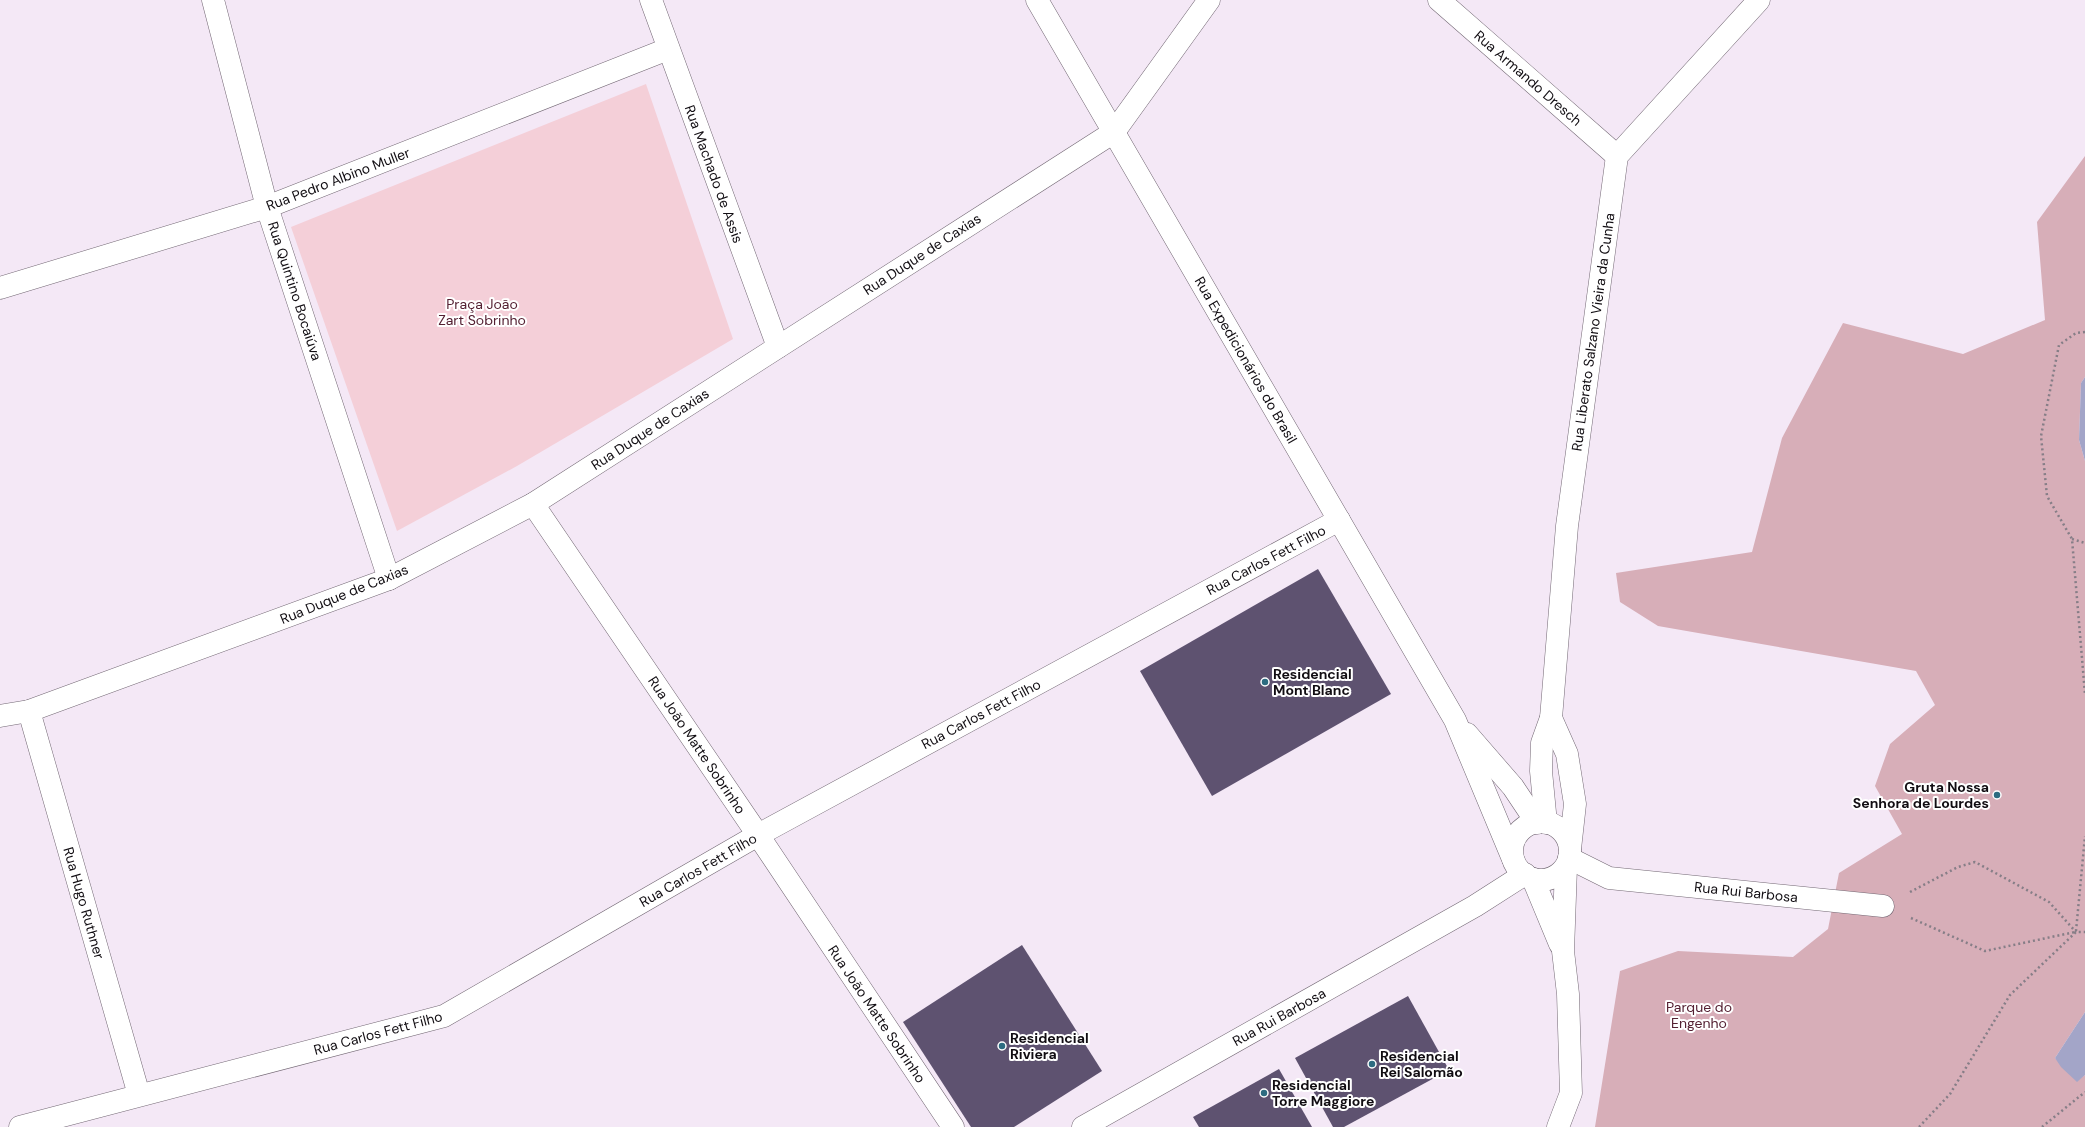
<svg xmlns="http://www.w3.org/2000/svg" width="2085" height="1127" font-family="'DM Sans',sans-serif">
<rect width="100%" height="100%" fill="#f4e8f6"/>
<!-- green -->
<polygon fill="#f4cfd8" points="646,84 733,339 517,466 397,531 291,227"/>
<!-- forest -->
<polygon fill="#d7aeb8" points="2085,156 2085,377 2081,383 2079,440 2085,461 2085,1012 2055,1058 2077,1081 2085,1075 2085,1127 1595,1127 1620,971 1678,951 1793,957 1828,929 1839,873 1902,834 1875,786 1890,744 1935,705 1916,671 1658,626 1620,602 1616,573 1752,552 1782,438 1843,323 1963,354 2045,320 2037,222"/>
<!-- water -->
<g fill="#a3a5c8">
<polygon points="2085,377 2085,461 2079,440 2081,383"/>
<polygon points="2085,1012 2085,1075 2077,1082 2061,1067 2055,1058"/>
</g>
<!-- building -->
<g fill="#5e5270">
<polygon points="1318,569 1391,694 1212,796 1140,671"/>
<polygon points="1022,945 1102,1071 1014,1127 971,1127 903,1022"/>
<polygon points="1408,996 1449,1070 1344,1127 1333,1127 1295,1058"/>
<polygon points="1279,1069 1312,1127 1199,1127 1193,1117"/>
</g>
<g fill="none" stroke-linecap="round" stroke-linejoin="round">
<!-- minor casing -->
<g stroke="#736874" stroke-width="23">
<g id="minor">
<polyline points="213,0 267,207 389,579"/>
<polyline points="651,0 778,347"/>
<polyline points="1037,0 1455,720 1513,859"/>
<polyline points="1439,0 1617,156"/>
<polyline points="0,288 267,207 668,49"/>
<polyline points="533,504 758,835 953,1127"/>
<polyline points="29,711 139,1095"/>
<polyline points="0,716 29,711 389,579 533,504 1114,132 1209,0"/>
<polyline points="1551,718 1567,754 1575,804 1570,849"/>
<polyline points="1467,734 1513,787 1537,823"/>
<circle cx="1541" cy="851" r="29"/>
<polyline points="1546,823 1541,771 1542,743 1551,718 1567,526 1617,156 1759,0"/>
<polyline points="1569,858 1609,878 1883,906"/>
<polyline points="1533,879 1560,944"/>
<polyline points="20,1127 444,1016 758,835 1339,520"/>
<polyline points="1083,1127 1475,906 1525,874"/>
<polyline points="1558,1127 1571,1093 1568,994 1563,951 1566,867"/>
</g>
</g>
<!-- path -->
<g stroke="#867e87" stroke-width="2.5" stroke-dasharray="2 3" stroke-linecap="butt">
<polyline points="2085,332 2076,333 2059,345 2041,436 2047,496 2072,539 2085,694"/>
<polyline points="2072,539 2085,543"/>
<polyline points="1910,892 1958,867 1975,862 2049,902 2076,932"/>
<polyline points="1911,918 1985,951 2075,932"/>
<polyline points="2076,931 2085,836"/>
<polyline points="1919,1127 1950,1094 2010,995 2076,932 2085,932"/>
<polyline points="2042,1127 2085,1092"/>
</g>
<!-- minor -->
<use href="#minor" stroke="#fff" stroke-width="22"/>
</g>
<!-- markers -->
<g fill="#2d6c81" stroke="#fff" stroke-width="1.5">
<circle cx="1265" cy="682" r="4"/>
<circle cx="1997" cy="795" r="4"/>
<circle cx="1002" cy="1046" r="4"/>
<circle cx="1372" cy="1064" r="4"/>
<circle cx="1264" cy="1093" r="4"/>
</g>
<g text-anchor="middle" stroke-width="4" stroke-linejoin="round" paint-order="stroke">
<!-- street labels -->
<g font-size="14" fill="#110d12" stroke="#fff">
<text transform="translate(1528 78) rotate(41)" y="5">Rua Armando Dresch</text>
<text transform="translate(714 174) rotate(70)" y="5">Rua Machado de Assis</text>
<text transform="translate(338 179) rotate(-21)" y="5">Rua Pedro Albino Muller</text>
<text transform="translate(922 254) rotate(-33)" y="5">Rua Duque de Caxias</text>
<text transform="translate(295 291) rotate(72)" y="5">Rua Quintino Bocaiúva</text>
<text transform="translate(1593 332) rotate(-82)" y="5">Rua Liberato Salzano Vieira da Cunha</text>
<text transform="translate(1246 360) rotate(60)" y="5">Rua Expedicionários do Brasil</text>
<text transform="translate(650 429) rotate(-33)" y="5">Rua Duque de Caxias</text>
<text transform="translate(1266 560) rotate(-28)" y="5">Rua Carlos Fett Filho</text>
<text transform="translate(344 594) rotate(-22)" y="5">Rua Duque de Caxias</text>
<text transform="translate(981 714) rotate(-28)" y="5">Rua Carlos Fett Filho</text>
<text transform="translate(697 745) rotate(56)" y="5">Rua João Matte Sobrinho</text>
<text transform="translate(698 870) rotate(-30)" y="5">Rua Carlos Fett Filho</text>
<text transform="translate(1746 892) rotate(6)" y="5">Rua Rui Barbosa</text>
<text transform="translate(84 903) rotate(74)" y="5">Rua Hugo Ruthner</text>
<text transform="translate(877 1014) rotate(56)" y="5">Rua João Matte Sobrinho</text>
<text transform="translate(1279 1017) rotate(-29)" y="5">Rua Rui Barbosa</text>
<text transform="translate(378 1033) rotate(-15)" y="5">Rua Carlos Fett Filho</text>
</g>
<!-- park labels -->
<g font-size="14" fill="#542032" stroke="#fff">
<text x="482" y="309">Praça João<tspan x="482" dy="16">Zart Sobrinho</tspan></text>
<text x="1699" y="1012">Parque do<tspan x="1699" dy="16">Engenho</tspan></text>
</g>
<!-- poi labels -->
<g font-size="14" font-weight="bold" fill="#110d12" stroke="#fff" text-anchor="start">
<text x="1273" y="679">Residencial<tspan x="1273" dy="16">Mont Blanc</tspan></text>
<text x="1989" y="792" text-anchor="end">Gruta Nossa<tspan x="1989" dy="16">Senhora de Lourdes</tspan></text>
<text x="1010" y="1043">Residencial<tspan x="1010" dy="16">Riviera</tspan></text>
<text x="1380" y="1061">Residencial<tspan x="1380" dy="16">Rei Salomão</tspan></text>
<text x="1272" y="1090">Residencial<tspan x="1272" dy="16">Torre Maggiore</tspan></text>
</g>
</g>
</svg>
